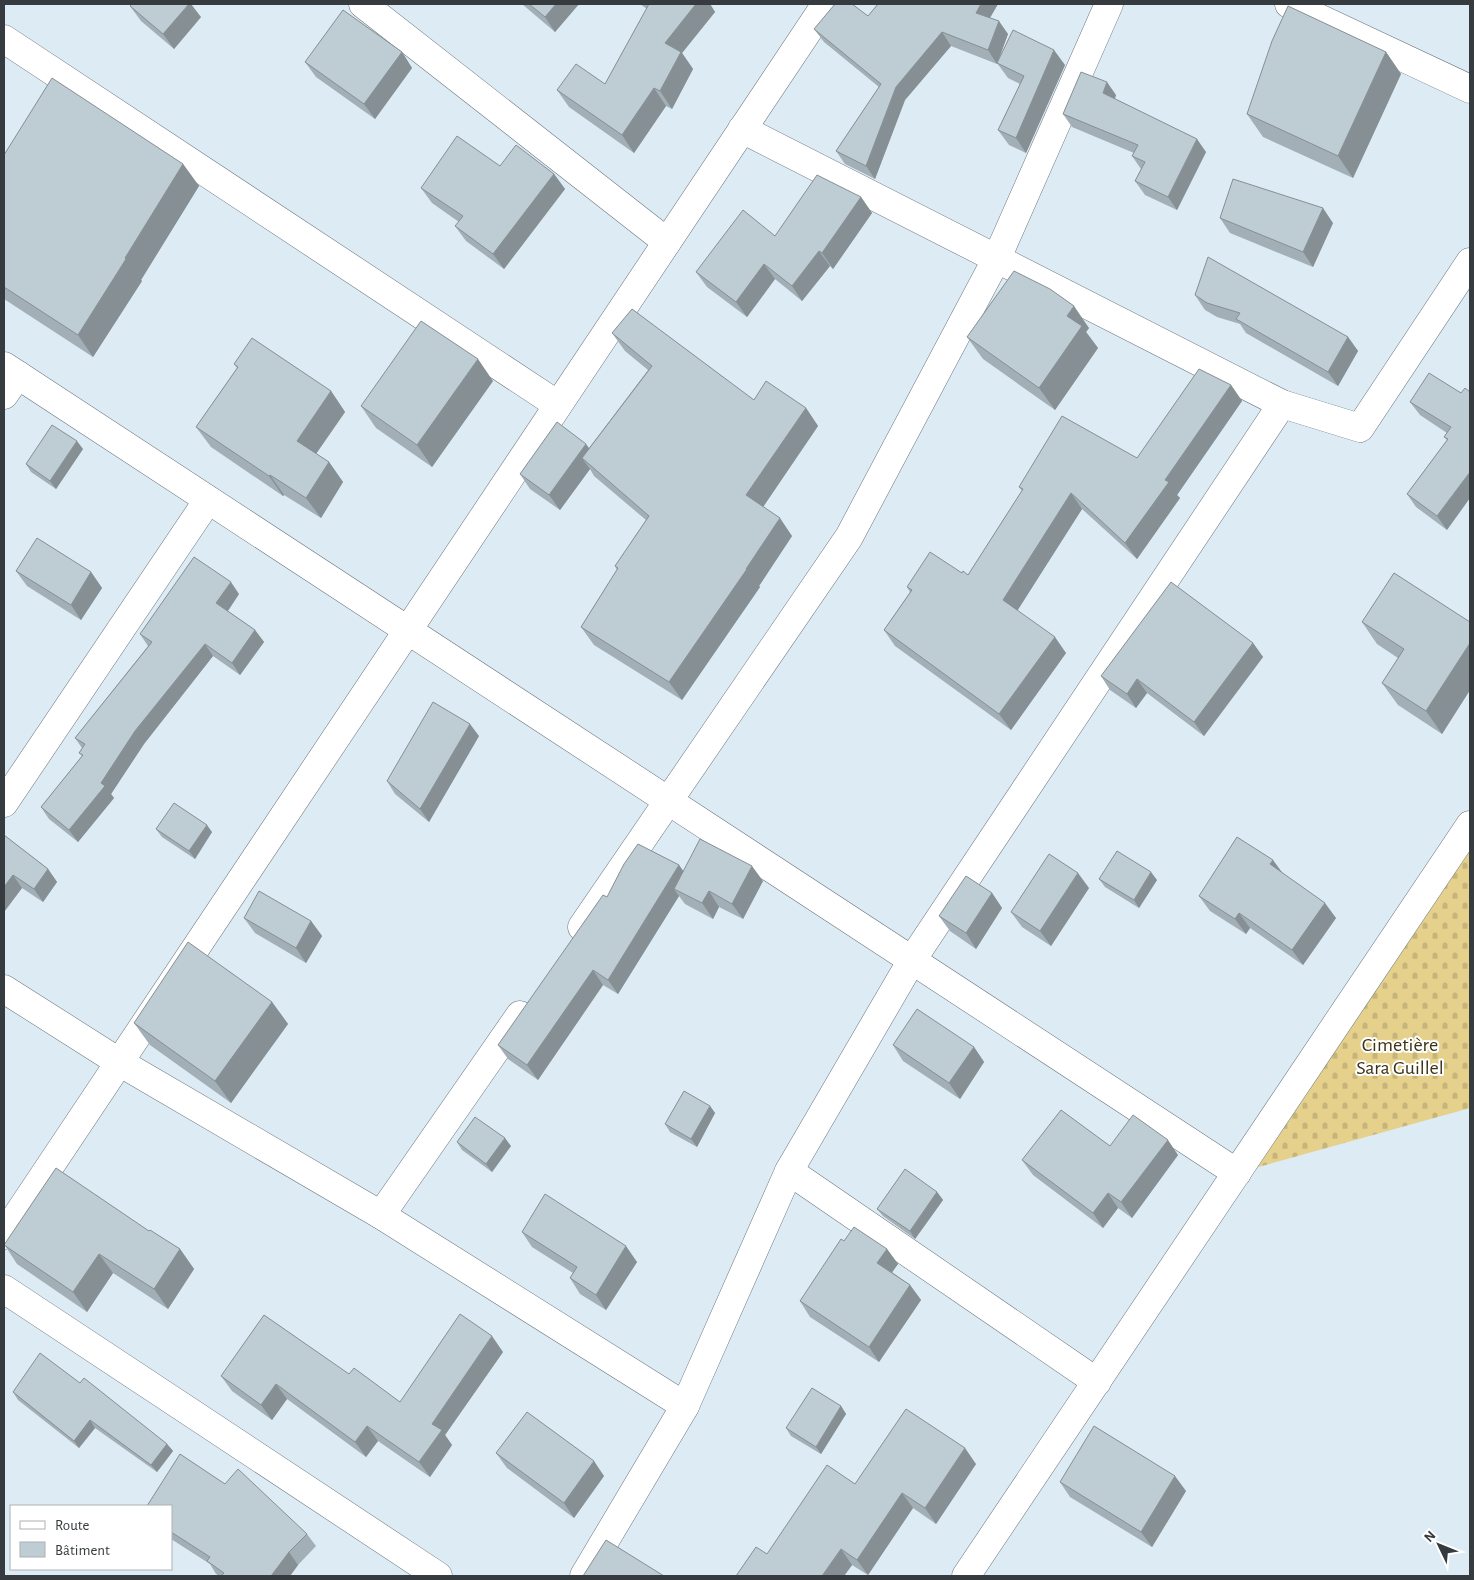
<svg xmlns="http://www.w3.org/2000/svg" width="1474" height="1580" font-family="'Alegreya Sans',sans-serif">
<defs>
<pattern id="cemetery-stones" width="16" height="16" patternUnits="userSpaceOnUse" patternTransform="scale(1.25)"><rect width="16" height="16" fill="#e6d18c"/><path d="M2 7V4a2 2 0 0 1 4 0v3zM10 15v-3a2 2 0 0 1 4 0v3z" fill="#c6b47a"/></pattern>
</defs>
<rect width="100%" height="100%" fill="#ddebf4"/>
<!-- cemetery -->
<polygon fill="url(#cemetery-stones)" points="1470,825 1470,1108 1237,1173"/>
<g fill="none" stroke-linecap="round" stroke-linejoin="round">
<!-- minor casing -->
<g stroke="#6c7880" stroke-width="29">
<g id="minor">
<polyline points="363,4 667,242"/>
<polyline points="1289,4 1470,89"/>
<polyline points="4,39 558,405"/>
<polyline points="742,129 1282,404 1360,428 1470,262"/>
<polyline points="4,366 1237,1173"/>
<polyline points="4,395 18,375"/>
<polyline points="4,803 208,500"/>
<polyline points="582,927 849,537 997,258 1109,4"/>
<polyline points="4,989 119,1062 381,1215 685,1406"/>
<polyline points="789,1171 1097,1382"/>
<polyline points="381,1215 520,1015"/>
<polyline points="4,1235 826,4"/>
<polyline points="4,1289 438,1576"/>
<polyline points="584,1576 685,1406 789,1171 912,960 1282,404"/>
<polyline points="966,1576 1470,825"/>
</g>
</g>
<!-- minor -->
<use href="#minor" stroke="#fff" stroke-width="28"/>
</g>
<!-- wall -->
<g fill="#a3afb6">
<polygon points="522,4 579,4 555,32"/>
<polygon points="640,4 710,4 715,12 682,53 693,69 672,109 666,106 634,153 569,107 557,90 605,84 647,9"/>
<polygon points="878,4 998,4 990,18 1008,34 997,64 951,46 905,100 875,179 845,164 836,151 879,87 824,42 814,29 868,16"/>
<polygon points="130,6 201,17 174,49 141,21"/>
<polygon points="402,52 412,68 375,119 316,77 305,62"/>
<polygon points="1386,52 1401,74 1353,178 1263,137 1247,114"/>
<polygon points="997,63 1065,65 1026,153 1009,145 998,130 1020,84 1008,78"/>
<polygon points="1116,95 1115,99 1206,152 1177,210 1145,195 1135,181 1141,169 1132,156 1134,153 1072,127 1063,114"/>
<polygon points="4,155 183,164 199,186 141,280 142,281 93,357 4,299"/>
<polygon points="500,166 554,174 565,189 504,269 466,241 455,226 459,222 432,203 421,188"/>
<polygon points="861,197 872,213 833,269 830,266 802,301 775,279 747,317 707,287 696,272"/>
<polygon points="1220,218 1333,223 1313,267 1230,233"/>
<polygon points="1195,295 1348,337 1358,351 1338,386 1246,333 1240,324 1217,317 1205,310"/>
<polygon points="1089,328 1086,332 1098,348 1055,410 983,359 967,337"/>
<polygon points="612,333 754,400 806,408 818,426 763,507 792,536 759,586 760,587 682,700 594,645 581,627 617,570 615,566 646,520 594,476 590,469 560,510 530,489 520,474 589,448 648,370 625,351"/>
<polygon points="234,364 331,391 345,412 316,454 329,462 343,482 321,518 284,495 283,496 211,447 196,427 237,368"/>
<polygon points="493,381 432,467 376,428 361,406"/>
<polygon points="1231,385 1242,401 1177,495 1180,498 1137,559 1082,509 1017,611 1066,653 1011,730 895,646 884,630 910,592 907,587 962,573 968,575 1022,491 1019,487 1137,458"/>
<polygon points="1461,393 1447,530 1416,507 1407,494 1447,440 1444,437 1447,433 1420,415 1410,402"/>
<polygon points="83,449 56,489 31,472 26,464"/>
<polygon points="16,571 91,572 102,588 81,620 27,586"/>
<polygon points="239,594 228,611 255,630 264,642 240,675 213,656 144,744 111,794 114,798 78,842 49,819 41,807 82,756 79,753 82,748 75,738 148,646 140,634"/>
<polygon points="1362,622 1470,622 1470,690 1442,734 1398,705 1382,683 1398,658 1377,644"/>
<polygon points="1253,643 1263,657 1204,736 1147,693 1136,708 1110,690 1101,676"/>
<polygon points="479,736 429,822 395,794 387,781"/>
<polygon points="156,829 212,832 195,859 162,837"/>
<polygon points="4,835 48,869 57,882 43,902 22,888 4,912"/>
<polygon points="679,865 683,871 763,881 743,919 719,907 713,919 685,904 679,896 618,994 603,985 538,1080 508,1059 498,1045 607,897"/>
<polygon points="1282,873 1336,918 1303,965 1250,928 1246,934 1210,911 1199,896"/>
<polygon points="1099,879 1157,880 1139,908 1105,887"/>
<polygon points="1089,888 1051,946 1022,927 1011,912"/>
<polygon points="992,893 1002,908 976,949 950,931 939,916"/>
<polygon points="244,918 311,921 322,936 306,963 255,933"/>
<polygon points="272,1002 288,1024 231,1103 150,1045 134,1023"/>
<polygon points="893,1045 974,1047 984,1062 960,1099 903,1061"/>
<polygon points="710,1106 715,1113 697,1147 670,1132 665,1124"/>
<polygon points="457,1142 511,1146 492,1172 462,1150"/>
<polygon points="1178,1155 1132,1218 1118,1208 1103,1228 1033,1175 1022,1160"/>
<polygon points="937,1192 943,1200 915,1239 883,1216 877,1209"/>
<polygon points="149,1231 180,1249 194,1269 168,1309 113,1273 87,1312 17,1264 4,1244"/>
<polygon points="522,1232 637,1262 606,1310 580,1294 570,1278 573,1273 532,1247"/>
<polygon points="844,1241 887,1249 898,1264 892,1272 910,1285 921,1300 879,1362 810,1317 800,1301"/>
<polygon points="503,1352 445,1435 452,1445 430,1477 378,1441 366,1457 287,1399 272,1420 232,1391 221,1376 349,1374 400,1402"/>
<polygon points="80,1383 167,1444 173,1451 157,1472 95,1428 79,1448 18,1400 13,1392"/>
<polygon points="841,1406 846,1414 821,1454 791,1436 786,1428"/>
<polygon points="496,1453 604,1476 574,1518 507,1468"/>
<polygon points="976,1464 936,1524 913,1508 868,1575 852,1565 844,1576 736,1576 767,1554 855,1484"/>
<polygon points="1060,1482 1186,1491 1152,1547 1070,1497"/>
<polygon points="225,1484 307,1534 316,1546 298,1565 290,1576 220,1576 216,1574 210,1564 171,1539 171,1506"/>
</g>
<!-- shaded-wall -->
<g fill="#858f94">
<polygon points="189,4 191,4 201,17 174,49 163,34"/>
<polygon points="556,4 579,4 555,32 545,17"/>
<polygon points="696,4 710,4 715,12 682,53 693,69 672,109 660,91 665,43"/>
<polygon points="981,4 998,4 985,26 976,13"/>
<polygon points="999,21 1008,34 997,64 988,50"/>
<polygon points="942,32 951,46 905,100 875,179 866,166 896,87"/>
<polygon points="1054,50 1065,65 1026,153 1016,138"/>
<polygon points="402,52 412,68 375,119 364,104"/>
<polygon points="1386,52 1401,74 1353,178 1338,156"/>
<polygon points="1107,82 1116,95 1112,106 1103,93"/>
<polygon points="654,88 666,106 634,153 622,135"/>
<polygon points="1197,139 1206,152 1177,210 1168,197"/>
<polygon points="183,164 199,186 141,280 142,281 93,357 78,335"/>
<polygon points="554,174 565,189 504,269 493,254"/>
<polygon points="861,197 872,213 833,269 822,253"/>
<polygon points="1323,208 1333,223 1313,267 1303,252"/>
<polygon points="819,251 830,266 802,301 792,286"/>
<polygon points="764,264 775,279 747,317 736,302"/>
<polygon points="1074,306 1089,328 1086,332 1098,348 1055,410 1039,388 1067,316"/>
<polygon points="1348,337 1358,351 1338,386 1328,372"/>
<polygon points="478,359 493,381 432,467 417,445"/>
<polygon points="1231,385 1242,401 1177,495 1180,498 1137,559 1125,543 1165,480"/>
<polygon points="331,391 345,412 311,461 297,441"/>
<polygon points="806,408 818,426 759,513 746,495"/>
<polygon points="77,441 83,449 56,489 50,481"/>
<polygon points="586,444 597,459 582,458 590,469 560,510 549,495"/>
<polygon points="329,462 343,482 321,518 306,498"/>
<polygon points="1470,472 1470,498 1447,530 1437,516"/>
<polygon points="270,475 284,495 283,496 269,476"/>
<polygon points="1071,493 1082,509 1014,616 1003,600"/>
<polygon points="780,518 792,536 759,586 760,587 682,700 669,682"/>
<polygon points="91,572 102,588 81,620 71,605"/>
<polygon points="231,582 239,594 225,615 216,603"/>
<polygon points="255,630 264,642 240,675 232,663"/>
<polygon points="1055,637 1066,653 1011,730 999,714"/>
<polygon points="1253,643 1263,657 1204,736 1194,722"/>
<polygon points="1470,643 1470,690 1442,734 1426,711"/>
<polygon points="205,644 213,656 144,744 111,794 114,798 78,842 69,830 135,731"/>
<polygon points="1137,679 1147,693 1136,708 1127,694"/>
<polygon points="470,724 479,736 429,822 420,809"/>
<polygon points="207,825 212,832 195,859 189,851"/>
<polygon points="1273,860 1284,875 1270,864"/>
<polygon points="679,865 689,879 674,889 679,896 618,994 608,980"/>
<polygon points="752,866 763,881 743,919 732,904"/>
<polygon points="48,869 57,882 43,902 34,889"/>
<polygon points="1151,872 1157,880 1139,908 1134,900"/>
<polygon points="1078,873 1089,888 1051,946 1040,931"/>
<polygon points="13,875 22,888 4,912 4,887"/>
<polygon points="709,891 719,907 713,919 702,903"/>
<polygon points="992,893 1002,908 976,949 966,933"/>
<polygon points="1325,903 1336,918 1303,965 1292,950"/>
<polygon points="1239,913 1250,928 1246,934 1235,919"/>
<polygon points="311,921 322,936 306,963 296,948"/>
<polygon points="593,970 603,985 538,1080 527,1065"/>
<polygon points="272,1002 288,1024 231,1103 215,1081"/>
<polygon points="974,1047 984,1062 960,1099 949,1083"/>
<polygon points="710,1106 715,1113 697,1147 691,1139"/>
<polygon points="505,1138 511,1146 492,1172 486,1164"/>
<polygon points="1168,1140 1178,1155 1132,1218 1121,1202"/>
<polygon points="937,1192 943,1200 915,1239 910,1231"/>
<polygon points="1108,1193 1118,1208 1103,1228 1093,1213"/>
<polygon points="626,1246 637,1262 606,1310 596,1295"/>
<polygon points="180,1249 194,1269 168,1309 154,1289"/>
<polygon points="887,1249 898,1264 888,1278 877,1263"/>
<polygon points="99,1254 113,1273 87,1312 73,1292"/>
<polygon points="910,1285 921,1300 879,1362 869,1347"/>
<polygon points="492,1336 503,1352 445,1435 452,1445 430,1477 419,1462 432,1424"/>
<polygon points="276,1384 287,1399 272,1420 261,1405"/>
<polygon points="841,1406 846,1414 821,1454 816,1447"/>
<polygon points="90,1420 95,1428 79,1448 74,1441"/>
<polygon points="367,1426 378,1441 366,1457 355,1442"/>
<polygon points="167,1444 173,1451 157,1472 151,1465"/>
<polygon points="965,1448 976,1464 936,1524 925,1508"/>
<polygon points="594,1461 604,1476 574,1518 564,1503"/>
<polygon points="1175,1476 1186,1491 1152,1547 1141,1532"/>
<polygon points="902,1493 913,1508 868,1575 857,1560"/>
<polygon points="841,1549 852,1565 844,1576 822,1576"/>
<polygon points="289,1552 298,1565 290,1576 271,1576"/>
</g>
<!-- building -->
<g fill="#beccd4" stroke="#858f94">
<polygon points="132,4 189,4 163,34 130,6"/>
<polygon points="529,4 556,4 545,17"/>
<polygon points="649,4 696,4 665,43 681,52 660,91 654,88 622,135 557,90 576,64 605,84"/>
<polygon points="835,4 852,4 868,16 878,4 981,4 976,13 999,21 988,50 942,32 896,87 866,166 836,151 881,84 814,29"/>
<polygon points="1288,6 1386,52 1338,156 1247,114 1272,41"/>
<polygon points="343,10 402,52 364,104 305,62"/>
<polygon points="1013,30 1054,50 1016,138 998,130 1024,76 997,63"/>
<polygon points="1081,72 1107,82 1103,93 1197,139 1168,197 1135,181 1145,162 1132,156 1138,145 1063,114"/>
<polygon points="52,78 183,164 125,258 126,259 78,335 4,287 4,155"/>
<polygon points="457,136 500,166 516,145 554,174 493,254 455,226 463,216 421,188"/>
<polygon points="817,175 861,197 822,253 819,251 792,286 764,264 736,302 696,272 743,210 775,236"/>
<polygon points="1233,179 1323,208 1303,252 1220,218"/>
<polygon points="1208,257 1348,337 1328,372 1236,319 1240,313 1207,303 1195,295"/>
<polygon points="1014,271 1050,289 1074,306 1067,316 1082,326 1039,388 967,337"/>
<polygon points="632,309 754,400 766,381 806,408 746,495 780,518 746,569 747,569 669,682 581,627 618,568 615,566 649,516 582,458 652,366 612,333"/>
<polygon points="421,321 478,359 417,445 361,406"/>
<polygon points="252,338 331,391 297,441 329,462 306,498 270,475 269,476 196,427 238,367 234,364"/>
<polygon points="1199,369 1231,385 1165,480 1169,482 1125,543 1071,493 1003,600 1055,637 999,714 884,630 912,590 907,587 930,552 962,573 963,571 968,575 1023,489 1019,487 1062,416 1137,458"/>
<polygon points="1429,373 1461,393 1465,388 1470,392 1470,472 1437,516 1407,494 1448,439 1444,437 1451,427 1410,402"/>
<polygon points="557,422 586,444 549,495 520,474"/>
<polygon points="52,425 77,441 50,481 26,464"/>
<polygon points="37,538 91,572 71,605 16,571"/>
<polygon points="194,557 231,582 216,603 255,630 232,663 205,644 135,731 101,783 105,786 69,830 41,807 83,755 79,753 85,744 75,738 152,642 140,634"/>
<polygon points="1394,573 1470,622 1470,643 1426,711 1382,683 1404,649 1362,622"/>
<polygon points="1171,582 1253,643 1194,722 1137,679 1127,694 1101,676"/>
<polygon points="433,702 470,724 420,809 387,781"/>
<polygon points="174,803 207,825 189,851 156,829"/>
<polygon points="4,835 48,869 34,889 13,875 4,887"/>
<polygon points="1237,837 1273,860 1270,864 1325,903 1292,950 1239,913 1235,919 1199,896"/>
<polygon points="700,839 752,866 732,904 709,891 702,903 674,889"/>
<polygon points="638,844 679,865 608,980 593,970 527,1065 498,1045 603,895 607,897 624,864"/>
<polygon points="1117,851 1151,872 1134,900 1099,879"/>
<polygon points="1049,854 1078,873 1040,931 1011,912"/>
<polygon points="966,876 992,893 966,933 939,916"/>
<polygon points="259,891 311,921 296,948 244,918"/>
<polygon points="188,942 272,1002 215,1081 134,1023"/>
<polygon points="917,1009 974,1047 949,1083 893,1045"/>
<polygon points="684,1091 710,1106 691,1139 665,1124"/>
<polygon points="1061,1110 1110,1146 1133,1115 1168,1140 1121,1202 1108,1193 1093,1213 1022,1160"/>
<polygon points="475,1117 505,1138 486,1164 457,1142"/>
<polygon points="56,1168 149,1231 150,1230 180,1249 154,1289 99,1254 73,1292 4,1245"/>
<polygon points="905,1169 937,1192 910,1231 877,1209"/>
<polygon points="545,1194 626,1246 596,1295 570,1278 577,1267 522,1232"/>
<polygon points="854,1227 887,1249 877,1263 910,1285 869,1347 800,1301 841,1239 844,1241"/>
<polygon points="460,1314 492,1336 432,1424 442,1430 419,1462 367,1426 355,1442 276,1384 261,1405 221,1376 264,1315 349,1374 354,1368 400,1402"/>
<polygon points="40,1353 80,1383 84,1378 167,1444 151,1465 90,1420 74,1441 13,1392"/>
<polygon points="812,1388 841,1406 816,1447 786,1428"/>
<polygon points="906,1409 965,1448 925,1508 902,1493 857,1560 841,1549 822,1576 736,1576 756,1547 767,1554 827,1465 855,1484"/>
<polygon points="527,1412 594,1461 564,1503 496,1453"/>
<polygon points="1094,1426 1175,1476 1141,1532 1060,1482"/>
<polygon points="180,1454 225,1484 238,1469 307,1534 289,1552 271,1576 221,1576 224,1573 207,1561 210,1557 171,1532 171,1506 147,1506"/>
<polygon points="606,1540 664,1576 583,1576"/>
</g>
<g text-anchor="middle" stroke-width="4" stroke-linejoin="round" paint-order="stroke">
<!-- park labels -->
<g font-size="20" fill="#3c3315" stroke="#fff">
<text x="1400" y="1051">Cimetière<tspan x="1400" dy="23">Sara Guillel</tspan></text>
</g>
</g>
<!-- border -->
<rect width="1474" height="1580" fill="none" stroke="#353b3e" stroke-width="10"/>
<!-- legend -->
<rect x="10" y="1505" width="162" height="65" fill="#ffffff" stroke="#aeb1b2"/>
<rect x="20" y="1521" width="25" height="8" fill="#ffffff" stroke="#aeb1b2"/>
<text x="55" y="1530" font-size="15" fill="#353b3e">Route</text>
<rect x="20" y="1542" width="25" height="15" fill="#beccd4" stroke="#aeb1b2"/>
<text x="55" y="1555" font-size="15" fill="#353b3e">Bâtiment</text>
<!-- north arrow -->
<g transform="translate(1439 1545) rotate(313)" stroke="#ffffff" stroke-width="4" paint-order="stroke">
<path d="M0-4L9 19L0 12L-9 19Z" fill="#353b3e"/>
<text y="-8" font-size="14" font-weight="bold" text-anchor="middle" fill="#353b3e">N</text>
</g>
</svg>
